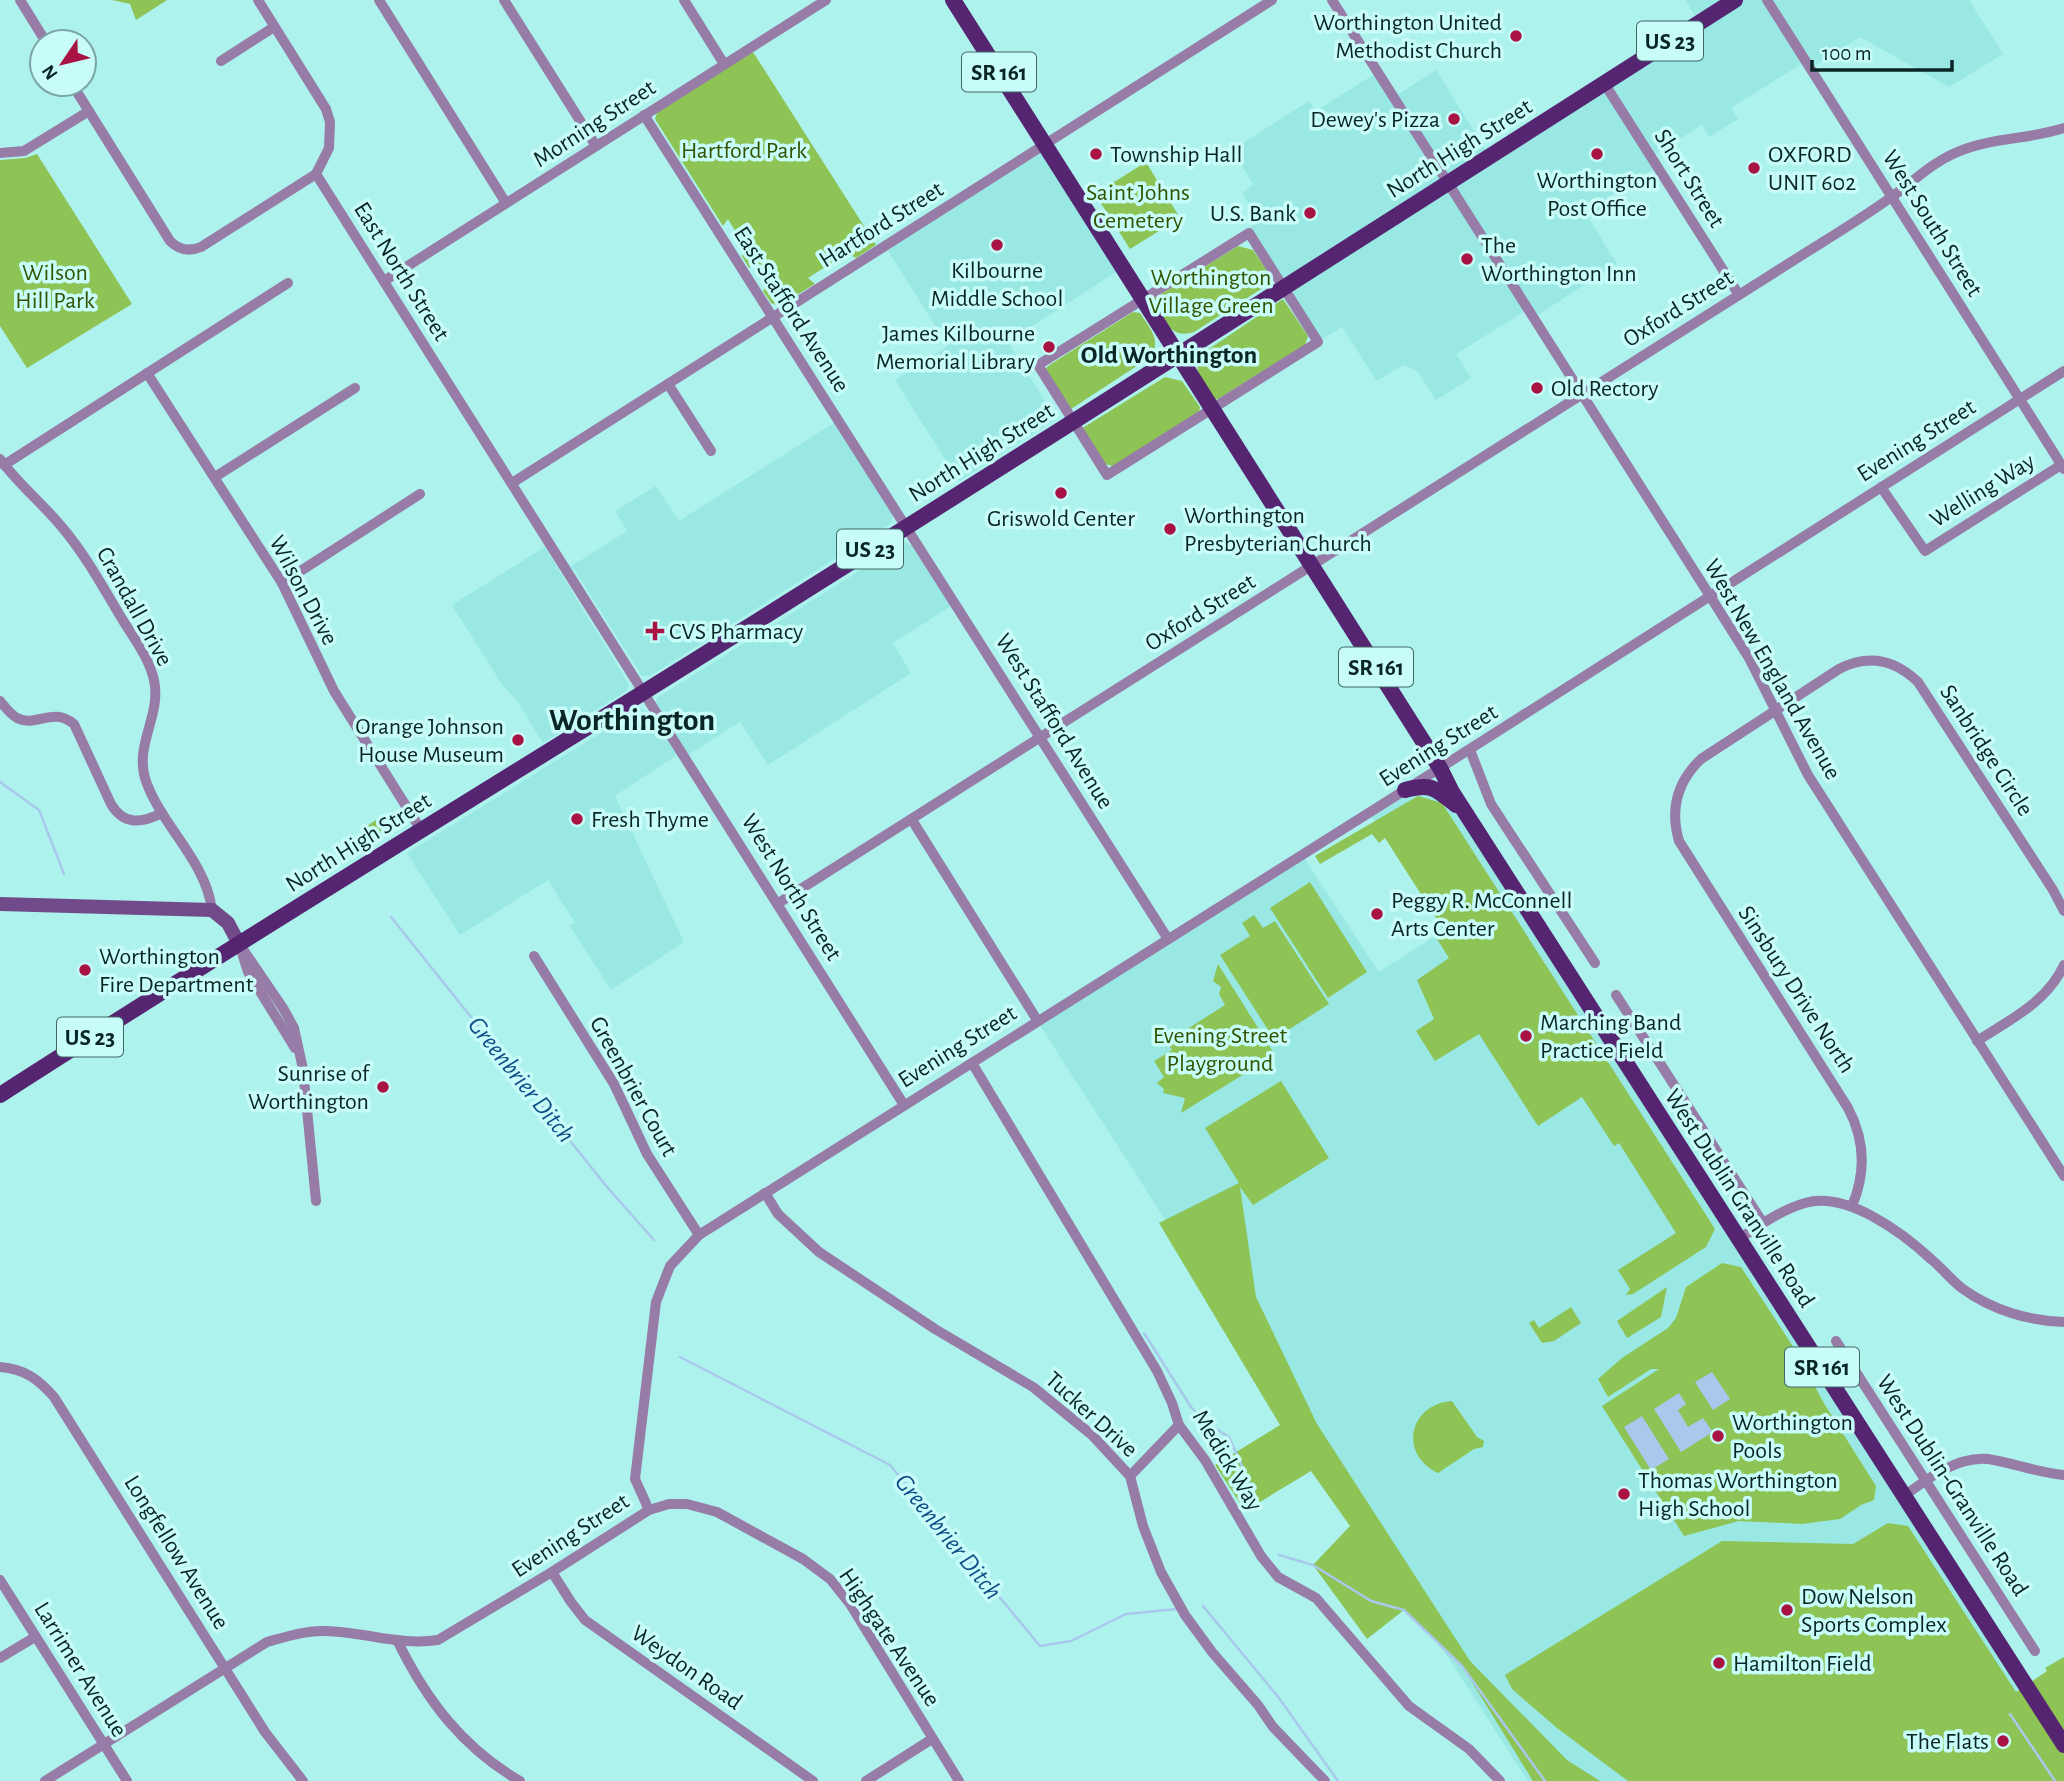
<svg xmlns="http://www.w3.org/2000/svg" width="2064" height="1781" font-family="'Alegreya Sans',sans-serif">
<rect width="100%" height="100%" fill="#aef2ed"/>
<!-- built -->
<g fill="#99e8e4">
<polygon points="1685,0 1969,0 2003,54 1949,87 1860,37 1811,68 1806,61 1731,108 1738,119 1709,137 1702,125 1652,156 1658,166 1607,198 1611,205 1589,219 1617,264 1533,318 1527,310 1456,354 1471,378 1436,400 1417,371 1403,365 1377,381 1342,327 1318,342 1249,233 1255,214 1242,193 1253,184 1232,150 1309,101 1316,111 1378,72 1394,97 1436,70 1489,155 1699,22"/>
<polygon points="1044,145 1122,268 1008,342 1056,419 959,481 895,380 948,346 885,246"/>
<polygon points="834,423 893,515 891,523 650,676 642,676 575,571 570,567 627,531 615,511 656,486 679,521"/>
<polygon points="905,542 912,546 951,606 893,643 911,673 768,765 740,722 688,755 656,704 657,698"/>
<polygon points="545,547 629,685 626,691 543,743 516,699 503,686 452,605"/>
<polygon points="641,708 652,714 677,755 615,796 684,942 611,990 570,926 575,923 548,880 460,935 407,853"/>
<polygon points="1425,785 1464,811 2064,1743 2064,1781 1528,1781 1037,1021 1302,855 1379,972 1444,930 1369,813"/>
</g>
<!-- green -->
<g fill="#8dc455">
<polygon points="112,0 167,0 136,20 130,4"/>
<polygon points="753,52 876,245 856,258 847,253 808,278 815,284 778,306 771,303 763,291 768,283 755,261 749,268 742,256 746,249 728,219 723,226 655,119 658,111"/>
<polygon points="37,154 132,304 27,368 0,326 0,160 25,158"/>
<polygon points="1146,162 1180,218 1130,249 1095,194"/>
<path d="M1238,246l15,4 18,26 1,6 -78,50c-24,8 -31,-14 -42,-31l1,-2z"/>
<path d="M1283,299l25,37 -3,9 -87,54h-5c-9,-15 -21,-27 -13,-44z"/>
<path d="M1133,312l7,1c9,14 21,26 12,43l-81,53 -25,-40 2,-3z"/>
<polygon points="1165,377 1182,381 1200,407 1199,412 1113,466 1105,464 1083,429 1084,427"/>
<polygon points="1418,796 1442,803 1715,1229 1706,1247 1633,1294 1626,1295 1630,1289 1618,1270 1676,1233 1619,1143 1614,1146 1582,1097 1538,1126 1479,1034 1435,1061 1416,1031 1434,1019 1417,980 1449,958 1435,936 1444,930 1385,838 1379,843 1372,834 1320,864 1315,856"/>
<polygon points="382,816 389,817 396,828 366,846 361,836 367,826"/>
<polygon points="1310,882 1367,972 1328,998 1270,908"/>
<polygon points="1254,915 1263,928 1275,921 1329,1004 1274,1039 1220,955 1250,936 1242,923"/>
<polygon points="1218,964 1275,1055 1181,1113 1185,1098 1163,1093 1164,1089 1157,1083 1164,1077 1154,1061 1172,1050 1167,1042 1225,1005 1219,994 1221,987 1213,981"/>
<polygon points="1281,1081 1329,1158 1253,1205 1240,1187 1256,1297 1317,1424 1470,1661 1567,1760 1600,1781 1533,1781 1462,1666 1404,1610 1367,1639 1313,1565 1350,1526 1311,1471 1245,1511 1215,1465 1280,1425 1159,1223 1239,1183 1205,1128"/>
<polygon points="1722,1263 1741,1267 1794,1348 1825,1405 1876,1486 1874,1500 1861,1505 1840,1519 1802,1524 1739,1521 1684,1536 1602,1406 1659,1369 1651,1369 1608,1397 1598,1379 1622,1358 1668,1328 1676,1318 1686,1287"/>
<polygon points="1667,1287 1661,1317 1627,1338 1617,1321"/>
<polygon points="1571,1307 1581,1323 1554,1341 1542,1343 1529,1323 1534,1320 1539,1328"/>
<path d="M1452,1401l25,36 7,4 -1,6 -9,2 -36,24c-40,-19 -29,-69 14,-72z"/>
<polygon points="1888,1523 1908,1526 2016,1692 2047,1671 2045,1668 2064,1657 2064,1781 1628,1781 1557,1728 1512,1689 1505,1675 1722,1541 1853,1544"/>
</g>
<!-- water -->
<g fill="#a8c8ec">
<polygon points="1712,1372 1730,1399 1713,1410 1695,1382"/>
<polygon points="1679,1393 1686,1404 1678,1410 1688,1427 1703,1418 1713,1432 1681,1452 1654,1409"/>
<polygon points="1642,1416 1669,1459 1651,1470 1624,1427"/>
</g>
<g fill="none" stroke-linecap="round" stroke-linejoin="round">
<!-- stream -->
<g stroke="#a8c8ec" stroke-width="2.5">
<polyline points="0,782 39,810 64,874"/>
<polyline points="391,917 607,1187 654,1240"/>
<polyline points="1144,1333 1191,1407 1205,1422 1229,1437 1254,1493"/>
<polyline points="680,1357 890,1465 1040,1646 1071,1641 1126,1614 1177,1609"/>
<polyline points="1279,1555 1313,1565 1371,1601 1404,1610 1462,1666 1545,1781"/>
<polyline points="1203,1606 1279,1698 1338,1781"/>
<polyline points="2010,1714 2055,1781"/>
</g>
<!-- street -->
<g stroke="#967ca7" stroke-width="10">
<polyline points="20,0 46,42"/>
<polyline points="379,0 506,203"/>
<polyline points="504,0 596,146"/>
<polyline points="684,0 724,64"/>
<polyline points="1332,0 1710,596 1749,658 1808,775 2064,1176"/>
<polyline points="1767,0 2064,469"/>
<polyline points="221,61 274,27"/>
<polyline points="1604,83 1739,295"/>
<path d="M72,84l98,157c9,9 19,11 31,6l115,-73 13,-26 1,-26 -4,-13 -68,-109"/>
<polyline points="644,115 1168,939"/>
<polyline points="0,153 24,151 89,111"/>
<polyline points="316,174 904,1105"/>
<polygon points="1249,233 1318,342 1107,475 1038,365"/>
<polyline points="384,281 826,0"/>
<polyline points="147,373 282,583 334,691 421,830"/>
<polyline points="668,384 711,451"/>
<path d="M0,459c18,25 42,44 61,67 24,28 42,61 61,93 12,19 27,39 32,61 8,37 -22,66 -7,104 17,44 59,78 65,126"/>
<polyline points="4,465 288,283"/>
<polyline points="215,477 355,388"/>
<polyline points="512,483 1272,0"/>
<polyline points="1881,487 1925,551 2061,465"/>
<polyline points="282,583 420,494"/>
<path d="M0,701c5,6 10,13 17,17 20,10 35,-12 57,6l37,80c13,22 31,19 51,9"/>
<polyline points="1470,750 1491,804 1595,963"/>
<polyline points="912,820 1037,1020"/>
<path d="M777,904l1014,-642c33,-21 67,-41 99,-64 22,-15 40,-34 65,-45 35,-16 73,-13 109,-25"/>
<polyline points="238,942 283,1008 294,1028 303,1069 316,1201"/>
<polyline points="242,953 248,972 295,1048"/>
<polyline points="534,956 614,1084 647,1154 699,1235"/>
<polyline points="1616,995 1763,1223"/>
<path d="M1977,1041c34,-22 70,-39 87,-76"/>
<polyline points="972,1063 1157,1371 1172,1403 1179,1425 1205,1460 1261,1556 1278,1577 1316,1598 1409,1706 1469,1749 1500,1781"/>
<polyline points="765,1193 778,1214 819,1252 935,1329 1033,1387 1092,1435 1130,1476 1143,1526 1161,1572 1185,1615 1212,1652 1258,1705 1273,1727 1325,1781"/>
<path d="M1852,1206c14,-33 13,-66 -4,-98l-169,-267c-9,-31 -2,-59 22,-82l138,-90c29,-15 55,-10 79,13l135,208 11,21"/>
<path d="M1739,1239c21,-14 42,-29 66,-36 42,-12 98,30 127,57 11,9 20,21 31,29 29,21 66,32 101,33"/>
<polyline points="1836,1341 2035,1651"/>
<path d="M0,1367c25,2 38,12 54,30l211,335 38,49"/>
<polyline points="1130,1476 1179,1425"/>
<path d="M1904,1496c23,-17 53,-40 84,-37 26,4 50,14 76,16"/>
<polyline points="649,1510 635,1479 656,1302 670,1266 699,1235 1440,768 2064,371"/>
<polyline points="552,1572 571,1602 585,1620 813,1781"/>
<polyline points="0,1580 127,1781"/>
<path d="M398,1642c29,59 65,106 122,139"/>
<polyline points="0,1658 35,1637"/>
<path d="M45,1781l222,-139c18,-5 36,-11 55,-11 40,0 76,15 116,9l114,-68 97,-62 20,-6h18l30,8 86,47 27,20 20,25 109,177"/>
<polyline points="866,1781 932,1739"/>
</g>
<!-- secondary -->
<polyline stroke="#714b89" stroke-width="14" points="0,904 212,910 228,923 238,942"/>
<!-- primary -->
<g stroke="#562572" stroke-width="16">
<polyline points="953,0 1440,768 1452,792 2064,1745"/>
<path d="M1405,790c27,-7 30,-2 51,15"/>
<path d="M0,1095c202,-130 407,-256 612,-383 376,-234 749,-474 1123,-712"/>
</g>
</g>
<!-- markers -->
<g fill="#a91343" stroke="#c7fcf9" stroke-width="2.5">
<circle cx="1516" cy="36" r="7"/>
<circle cx="1454" cy="119" r="7"/>
<circle cx="1096" cy="154" r="7"/>
<circle cx="1597" cy="154" r="7"/>
<circle cx="1754" cy="168" r="7"/>
<circle cx="1310" cy="213" r="7"/>
<circle cx="997" cy="245" r="7"/>
<circle cx="1467" cy="259" r="7"/>
<circle cx="1049" cy="347" r="7"/>
<circle cx="1537" cy="388" r="7"/>
<circle cx="1061" cy="493" r="7"/>
<circle cx="1170" cy="529" r="7"/>
<path d="M651.5 620.5h7v7h7v7h-7v7h-7v-7h-7v-7h7z"/>
<circle cx="518" cy="740" r="7"/>
<circle cx="577" cy="819" r="7"/>
<circle cx="1377" cy="914" r="7"/>
<circle cx="85" cy="970" r="7"/>
<circle cx="1526" cy="1036" r="7"/>
<circle cx="383" cy="1087" r="7"/>
<circle cx="1718" cy="1436" r="7"/>
<circle cx="1624" cy="1494" r="7"/>
<circle cx="1787" cy="1610" r="7"/>
<circle cx="1719" cy="1663" r="7"/>
<circle cx="2003" cy="1741" r="7"/>
</g>
<g text-anchor="middle" stroke-width="7" stroke-linejoin="round" paint-order="stroke">
<!-- shield labels -->
<g fill="#c7fcf9" stroke="#426664" stroke-width="2">
<rect x="1637" y="21.5" width="66" height="39" rx="5"/>
<rect x="962" y="52.5" width="74" height="39" rx="5"/>
<rect x="837" y="529.5" width="66" height="39" rx="5"/>
<rect x="1339" y="647.5" width="74" height="39" rx="5"/>
<rect x="57" y="1017.5" width="66" height="39" rx="5"/>
<rect x="1785" y="1347.5" width="74" height="39" rx="5"/>
</g>
<g font-size="23" font-weight="bold" fill="#092524">
<text x="1670" y="49">US 23</text>
<text x="999" y="80">SR 161</text>
<text x="870" y="557">US 23</text>
<text x="1376" y="675">SR 161</text>
<text x="90" y="1045">US 23</text>
<text x="1822" y="1375">SR 161</text>
</g>
<!-- poi labels -->
<g font-size="24" fill="#092524" stroke="#c7fcf9" text-anchor="start">
<text x="1502" y="30" text-anchor="end">Worthington United<tspan x="1502" dy="28">Methodist Church</tspan></text>
<text x="1440" y="127" text-anchor="end">Dewey's Pizza</text>
<text x="1110" y="162">Township Hall</text>
<text x="1768" y="162">OXFORD<tspan x="1768" dy="28">UNIT 602</tspan></text>
<text x="1597" y="188" text-anchor="middle">Worthington<tspan x="1597" dy="28">Post Office</tspan></text>
<text x="1296" y="221" text-anchor="end">U.S. Bank</text>
<text x="1481" y="253">The<tspan x="1481" dy="28">Worthington Inn</tspan></text>
<text x="997" y="278" text-anchor="middle">Kilbourne<tspan x="997" dy="28">Middle School</tspan></text>
<text x="1035" y="341" text-anchor="end">James Kilbourne<tspan x="1035" dy="28">Memorial Library</tspan></text>
<text x="1551" y="396">Old Rectory</text>
<text x="1184" y="523">Worthington<tspan x="1184" dy="28">Presbyterian Church</tspan></text>
<text x="1061" y="526" text-anchor="middle">Griswold Center</text>
<text x="669" y="639">CVS Pharmacy</text>
<text x="504" y="734" text-anchor="end">Orange Johnson<tspan x="504" dy="28">House Museum</tspan></text>
<text x="591" y="827">Fresh Thyme</text>
<text x="1391" y="908">Peggy R. McConnell<tspan x="1391" dy="28">Arts Center</tspan></text>
<text x="99" y="964">Worthington<tspan x="99" dy="28">Fire Department</tspan></text>
<text x="1540" y="1030">Marching Band<tspan x="1540" dy="28">Practice Field</tspan></text>
<text x="369" y="1081" text-anchor="end">Sunrise of<tspan x="369" dy="28">Worthington</tspan></text>
<text x="1732" y="1430">Worthington<tspan x="1732" dy="28">Pools</tspan></text>
<text x="1638" y="1488">Thomas Worthington<tspan x="1638" dy="28">High School</tspan></text>
<text x="1801" y="1604">Dow Nelson<tspan x="1801" dy="28">Sports Complex</tspan></text>
<text x="1733" y="1671">Hamilton Field</text>
<text x="1989" y="1749" text-anchor="end">The Flats</text>
</g>
<!-- street labels -->
<g font-size="24" fill="#092524" stroke="#c7fcf9">
<text transform="translate(594 123) rotate(-33)" y="8">Morning Street</text>
<text transform="translate(1459 148) rotate(-32)" y="8">North High Street</text>
<text transform="translate(1690 178) rotate(58)" y="8">Short Street</text>
<text transform="translate(1933 223) rotate(58)" y="8">West South Street</text>
<text transform="translate(881 224) rotate(-32)" y="8">Hartford Street</text>
<text transform="translate(402 271) rotate(58)" y="8">East North Street</text>
<text transform="translate(1678 308) rotate(-32)" y="8">Oxford Street</text>
<text transform="translate(792 309) rotate(57)" y="8">East Stafford Avenue</text>
<text transform="translate(1916 440) rotate(-32)" y="8">Evening Street</text>
<text transform="translate(981 452) rotate(-32)" y="8">North High Street</text>
<text transform="translate(1982 490) rotate(-32)" y="8">Welling Way</text>
<text transform="translate(304 590) rotate(62)" y="8">Wilson Drive</text>
<text transform="translate(135 606) rotate(61)" y="8">Crandall Drive</text>
<text transform="translate(1200 612) rotate(-32)" y="8">Oxford Street</text>
<text transform="translate(1773 669) rotate(60)" y="8">West New England Avenue</text>
<text transform="translate(1055 721) rotate(58)" y="8">West Stafford Avenue</text>
<text transform="translate(1438 745) rotate(-32)" y="8">Evening Street</text>
<text transform="translate(1987 750) rotate(57)" y="8">Sanbridge Circle</text>
<text transform="translate(358 842) rotate(-32)" y="8">North High Street</text>
<text transform="translate(792 887) rotate(58)" y="8">West North Street</text>
<text transform="translate(1797 989) rotate(57)" y="8">Sinsbury Drive North</text>
<text transform="translate(957 1046) rotate(-32)" y="8">Evening Street</text>
<text transform="translate(634 1086) rotate(61)" y="8">Greenbrier Court</text>
<text transform="translate(1740 1198) rotate(57)" y="8">West Dublin Granville Road</text>
<text transform="translate(1092 1414) rotate(42)" y="8">Tucker Drive</text>
<text transform="translate(1228 1460) rotate(59)" y="8">Medick Way</text>
<text transform="translate(1953 1485) rotate(57)" y="8">West Dublin-Granville Road</text>
<text transform="translate(570 1535) rotate(-33)" y="8">Evening Street</text>
<text transform="translate(177 1552) rotate(58)" y="8">Longfellow Avenue</text>
<text transform="translate(890 1637) rotate(56)" y="8">Highgate Avenue</text>
<text transform="translate(687 1667) rotate(35)" y="8">Weydon Road</text>
<text transform="translate(81 1669) rotate(58)" y="8">Larrimer Avenue</text>
</g>
<!-- park labels -->
<g font-size="24" fill="#325400" stroke="#c7fcf9">
<text x="744" y="158">Hartford Park</text>
<text x="1138" y="200">Saint Johns<tspan x="1138" dy="28">Cemetery</tspan></text>
<text x="55" y="280">Wilson<tspan x="55" dy="28">Hill Park</tspan></text>
<text x="1211" y="285">Worthington<tspan x="1211" dy="28">Village Green</tspan></text>
<text x="1220" y="1043">Evening Street<tspan x="1220" dy="28">Playground</tspan></text>
</g>
<!-- neighbourhood labels -->
<g font-size="26" font-weight="bold" fill="#092524" stroke="#c7fcf9">
<text x="1169" y="363">Old Worthington</text>
</g>
<!-- water labels -->
<g font-size="26" font-style="italic" fill="#124f88" stroke="#c7fcf9">
<text transform="translate(522 1079) rotate(51)" y="9">Greenbrier Ditch</text>
<text transform="translate(949 1536) rotate(51)" y="9">Greenbrier Ditch</text>
</g>
<!-- district labels -->
<g font-size="32" font-weight="bold" fill="#092524" stroke="#c7fcf9">
<text x="632" y="730">Worthington</text>
</g>
</g>
<!-- north arrow -->
<g transform="translate(63 63) rotate(235)"><circle r="33" fill="#c7fcf9" stroke="#7ba6a4" stroke-width="2"/>
<path d="M0-5L12 26L0 18L-12 26Z" fill="#a91343"/>
<text y="-10" font-size="19" font-weight="bold" text-anchor="middle" fill="#092524">N</text>
</g>
<!-- scale -->
<path d="M1812 60v10h140v-10" fill="none" stroke="#092524" stroke-width="3.5"/>
<text x="1822" y="60" font-size="21" fill="#092524" stroke="#c7fcf9" stroke-width="5" paint-order="stroke">100 m</text>
</svg>
